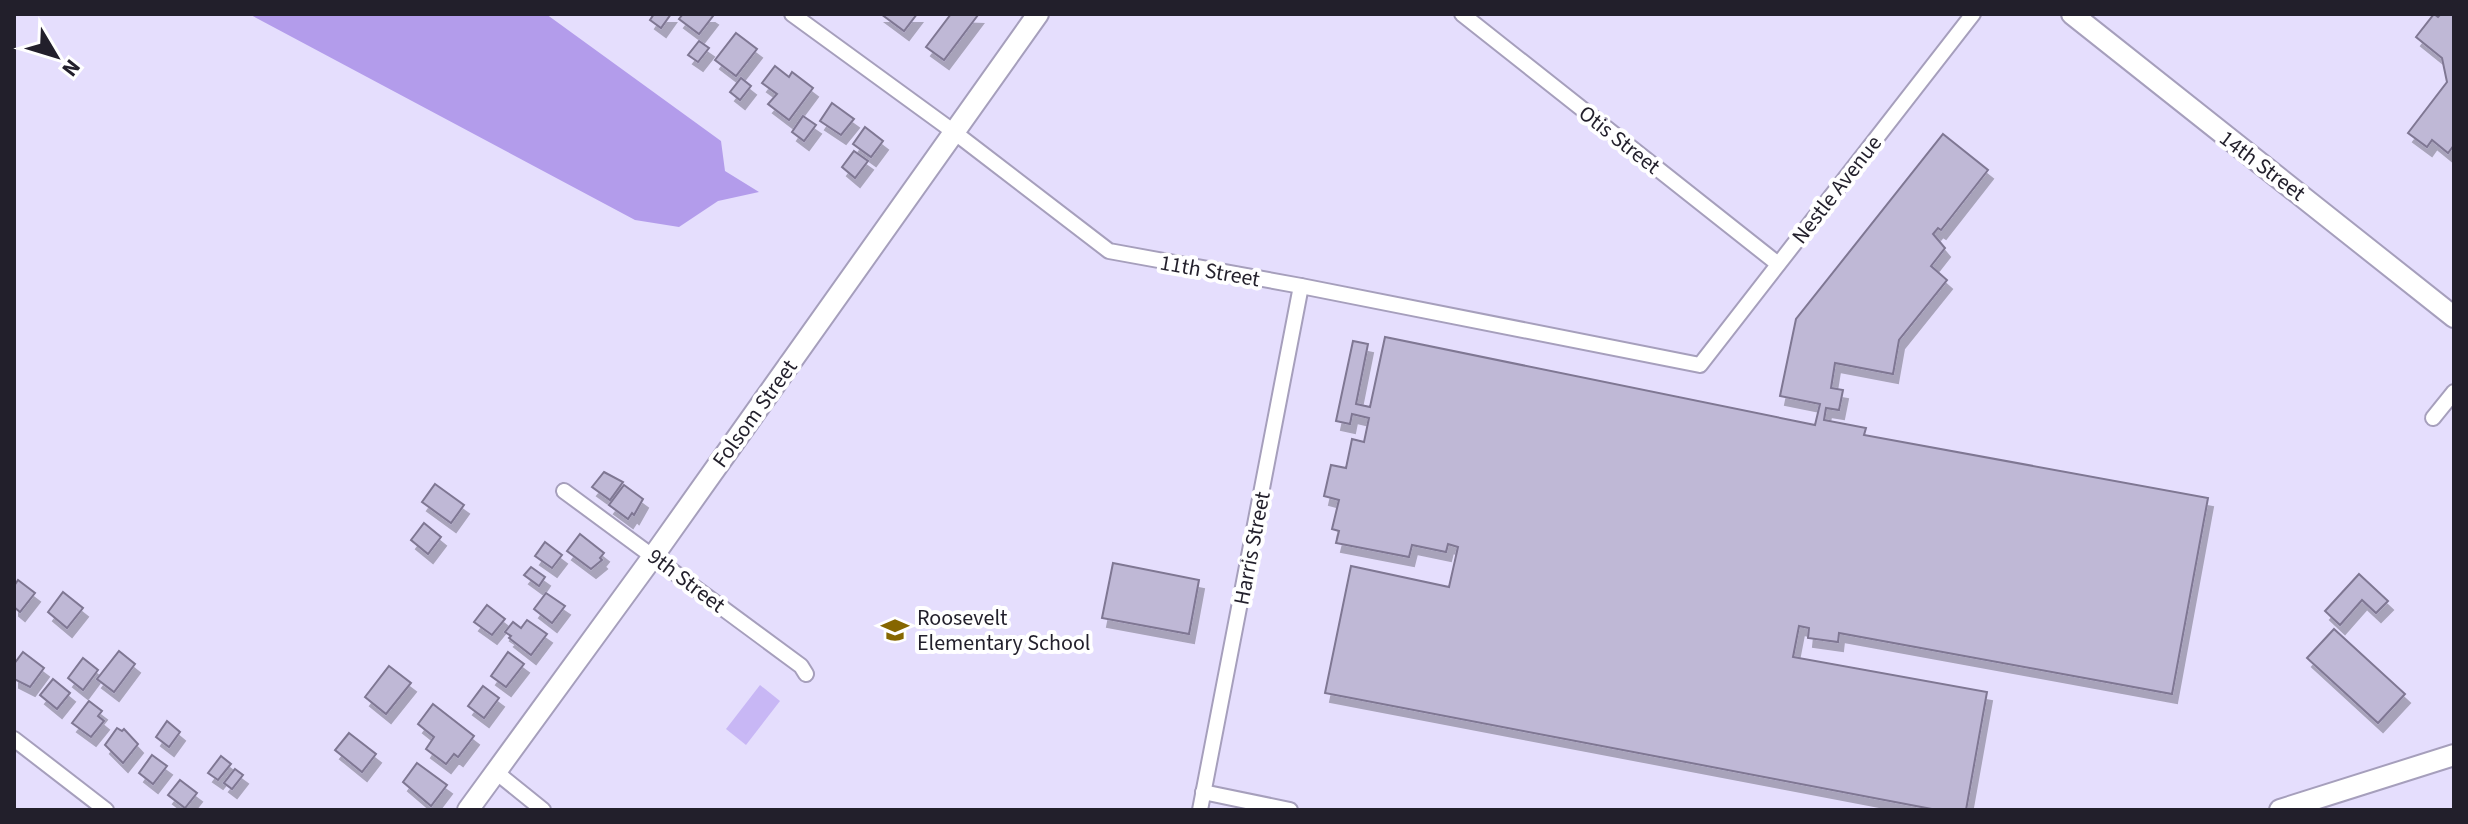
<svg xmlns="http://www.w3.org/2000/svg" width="2468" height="824" font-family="'Source Sans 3',sans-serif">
<defs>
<filter id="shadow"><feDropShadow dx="5" dy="9" stdDeviation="0" flood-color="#0004"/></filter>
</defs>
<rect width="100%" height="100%" fill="#e5defd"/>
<!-- green -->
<polygon fill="#c8b7f5" points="760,685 780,701 746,745 726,729"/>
<!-- forest -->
<polygon fill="#b39ceb" points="249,14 546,14 721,141 725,171 759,192 718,201 679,227 635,220"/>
<!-- building -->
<g fill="#bfb8d6" stroke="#7f7793" stroke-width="2" filter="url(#shadow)">
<polygon points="654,14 671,14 661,28 650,20"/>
<polygon points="683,14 710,14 713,16 699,34 679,19"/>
<polygon points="881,14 917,14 904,31"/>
<polygon points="951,14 978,15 944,60 926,47"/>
<polygon points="2434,14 2438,17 2441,14 2454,14 2454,145 2448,153 2432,140 2427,147 2408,133 2447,82 2442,58 2416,37"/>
<polygon points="736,33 757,49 736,76 715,60"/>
<polygon points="699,41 709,48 698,62 688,55"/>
<polygon points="775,66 789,77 792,72 813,88 789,120 768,104 777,94 762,83"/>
<polygon points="741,78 751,86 740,100 730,92"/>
<polygon points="832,103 854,119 841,135 820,121"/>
<polygon points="803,116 816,125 804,141 792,132"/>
<polygon points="865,127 883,141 871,157 853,144"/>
<polygon points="1943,134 1988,170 1941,230 1938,228 1933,234 1945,248 1931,266 1947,280 1899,340 1893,374 1835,363 1831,388 1843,390 1839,410 1826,408 1824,420 1866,428 1864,435 2208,498 2172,694 1839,633 1838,642 1808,638 1809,628 1799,626 1793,657 1987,692 1966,810 1937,810 1325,693 1351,566 1449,587 1458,547 1448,544 1446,552 1412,545 1409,557 1336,543 1339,531 1332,529 1339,500 1324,496 1331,465 1346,468 1352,439 1364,442 1369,418 1352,414 1350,424 1336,421 1353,341 1368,344 1356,404 1370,407 1385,337 1815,425 1820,404 1780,396 1796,319"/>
<polygon points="854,151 868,161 855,178 842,167"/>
<polygon points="604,472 623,482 610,500 592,487"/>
<polygon points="435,484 464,505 451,523 422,502"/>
<polygon points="624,485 643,499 634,515 632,513 628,519 609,505"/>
<polygon points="424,523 441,537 428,554 411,540"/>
<polygon points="580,534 604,553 600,558 602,560 591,569 567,551"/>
<polygon points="545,542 562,555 552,568 535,556"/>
<polygon points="1113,563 1199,580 1189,634 1102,618"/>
<polygon points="531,567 545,577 539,586 524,575"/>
<polygon points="2359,574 2388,601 2376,613 2362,600 2340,625 2325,611"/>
<polygon points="18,580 35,593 20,612 14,607 14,586"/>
<polygon points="63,592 83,608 67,628 48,612"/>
<polygon points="546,593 565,606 552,623 534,609"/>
<polygon points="487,605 505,619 492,635 474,622"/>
<polygon points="527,620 547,634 531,655 509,638 511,636 505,632 513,622 521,628"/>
<polygon points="2334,629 2405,694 2378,723 2307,658"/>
<polygon points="119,651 135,664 114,692 97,679"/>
<polygon points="23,652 44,668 30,687 14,679 14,664"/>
<polygon points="508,652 524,664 506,687 491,676"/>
<polygon points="83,658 98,670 83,690 68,678"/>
<polygon points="389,666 411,683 386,714 365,697"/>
<polygon points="53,679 70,693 57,709 40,695"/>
<polygon points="483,686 499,698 484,718 468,706"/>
<polygon points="89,701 102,711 98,716 104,721 91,737 72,723"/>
<polygon points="433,704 474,736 458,757 454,754 446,764 426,749 434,737 418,724"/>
<polygon points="167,721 180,732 169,747 156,737"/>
<polygon points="117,728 122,731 124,729 138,744 123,763 105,745"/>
<polygon points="349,733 376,754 362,772 335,750"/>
<polygon points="152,755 167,766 153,784 139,773"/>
<polygon points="221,756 231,764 218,780 208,773"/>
<polygon points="417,763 447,785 431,806 403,782"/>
<polygon points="235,769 243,775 232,789 224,783"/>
<polygon points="180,780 197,793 185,808 168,795"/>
</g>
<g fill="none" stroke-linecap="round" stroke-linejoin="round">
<!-- street casing -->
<g stroke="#a69fbc" stroke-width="18">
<g id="street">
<polyline points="792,14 954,132 1109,251 1301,286 1700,365 1973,14"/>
<polyline points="1462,14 1778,264"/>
<polyline points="2433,418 2454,392"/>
<polyline points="564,491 801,666 806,674"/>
<polyline points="14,739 106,810"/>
<polyline points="496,772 543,810"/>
<polyline points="1203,792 1290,810"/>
<polyline points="1200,810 1301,286"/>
</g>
</g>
<!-- secondary casing -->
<g stroke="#a69fbc" stroke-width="24">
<g id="secondary">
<polyline points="2072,14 2454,317"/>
<polyline points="468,810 654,555 1038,14"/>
<polyline points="2280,810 2454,755"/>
</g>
</g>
<!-- street -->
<use href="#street" stroke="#fff" stroke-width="14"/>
<!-- secondary -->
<use href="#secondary" stroke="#fff" stroke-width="20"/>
</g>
<!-- icons -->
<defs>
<g id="school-bare" transform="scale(2.16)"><path d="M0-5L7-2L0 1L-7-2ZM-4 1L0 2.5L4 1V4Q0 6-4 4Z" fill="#866600" stroke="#fff" stroke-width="2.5" paint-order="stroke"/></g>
</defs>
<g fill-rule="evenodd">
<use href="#school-bare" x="895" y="630"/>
</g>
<g text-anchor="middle" stroke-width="8" stroke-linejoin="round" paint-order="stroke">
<!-- street labels -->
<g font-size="22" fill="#221f2b" stroke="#fff">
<text transform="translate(1620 139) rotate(38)" y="8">Otis Street</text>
<text transform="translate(2263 165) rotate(37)" y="8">14th Street</text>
<text transform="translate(1836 189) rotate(-52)" y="8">Nestle Avenue</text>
<text transform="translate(1210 270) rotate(10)" y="8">11th Street</text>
<text transform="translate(754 413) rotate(-54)" y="8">Folsom Street</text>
<text transform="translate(1251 548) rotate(-79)" y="8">Harris Street</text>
<text transform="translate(687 580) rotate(37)" y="8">9th Street</text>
</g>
<!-- poi labels -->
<g font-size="22" fill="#221f2b" stroke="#fff" text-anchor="start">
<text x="917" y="625">Roosevelt<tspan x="917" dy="25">Elementary School</tspan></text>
</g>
</g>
<!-- border -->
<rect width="2468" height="824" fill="none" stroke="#221f2b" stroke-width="32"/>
<!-- north arrow -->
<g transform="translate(56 56) rotate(128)" stroke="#ffffff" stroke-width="6" paint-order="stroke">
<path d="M0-6L14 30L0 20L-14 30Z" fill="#221f2b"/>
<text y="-12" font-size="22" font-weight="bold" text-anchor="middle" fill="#221f2b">N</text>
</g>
</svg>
